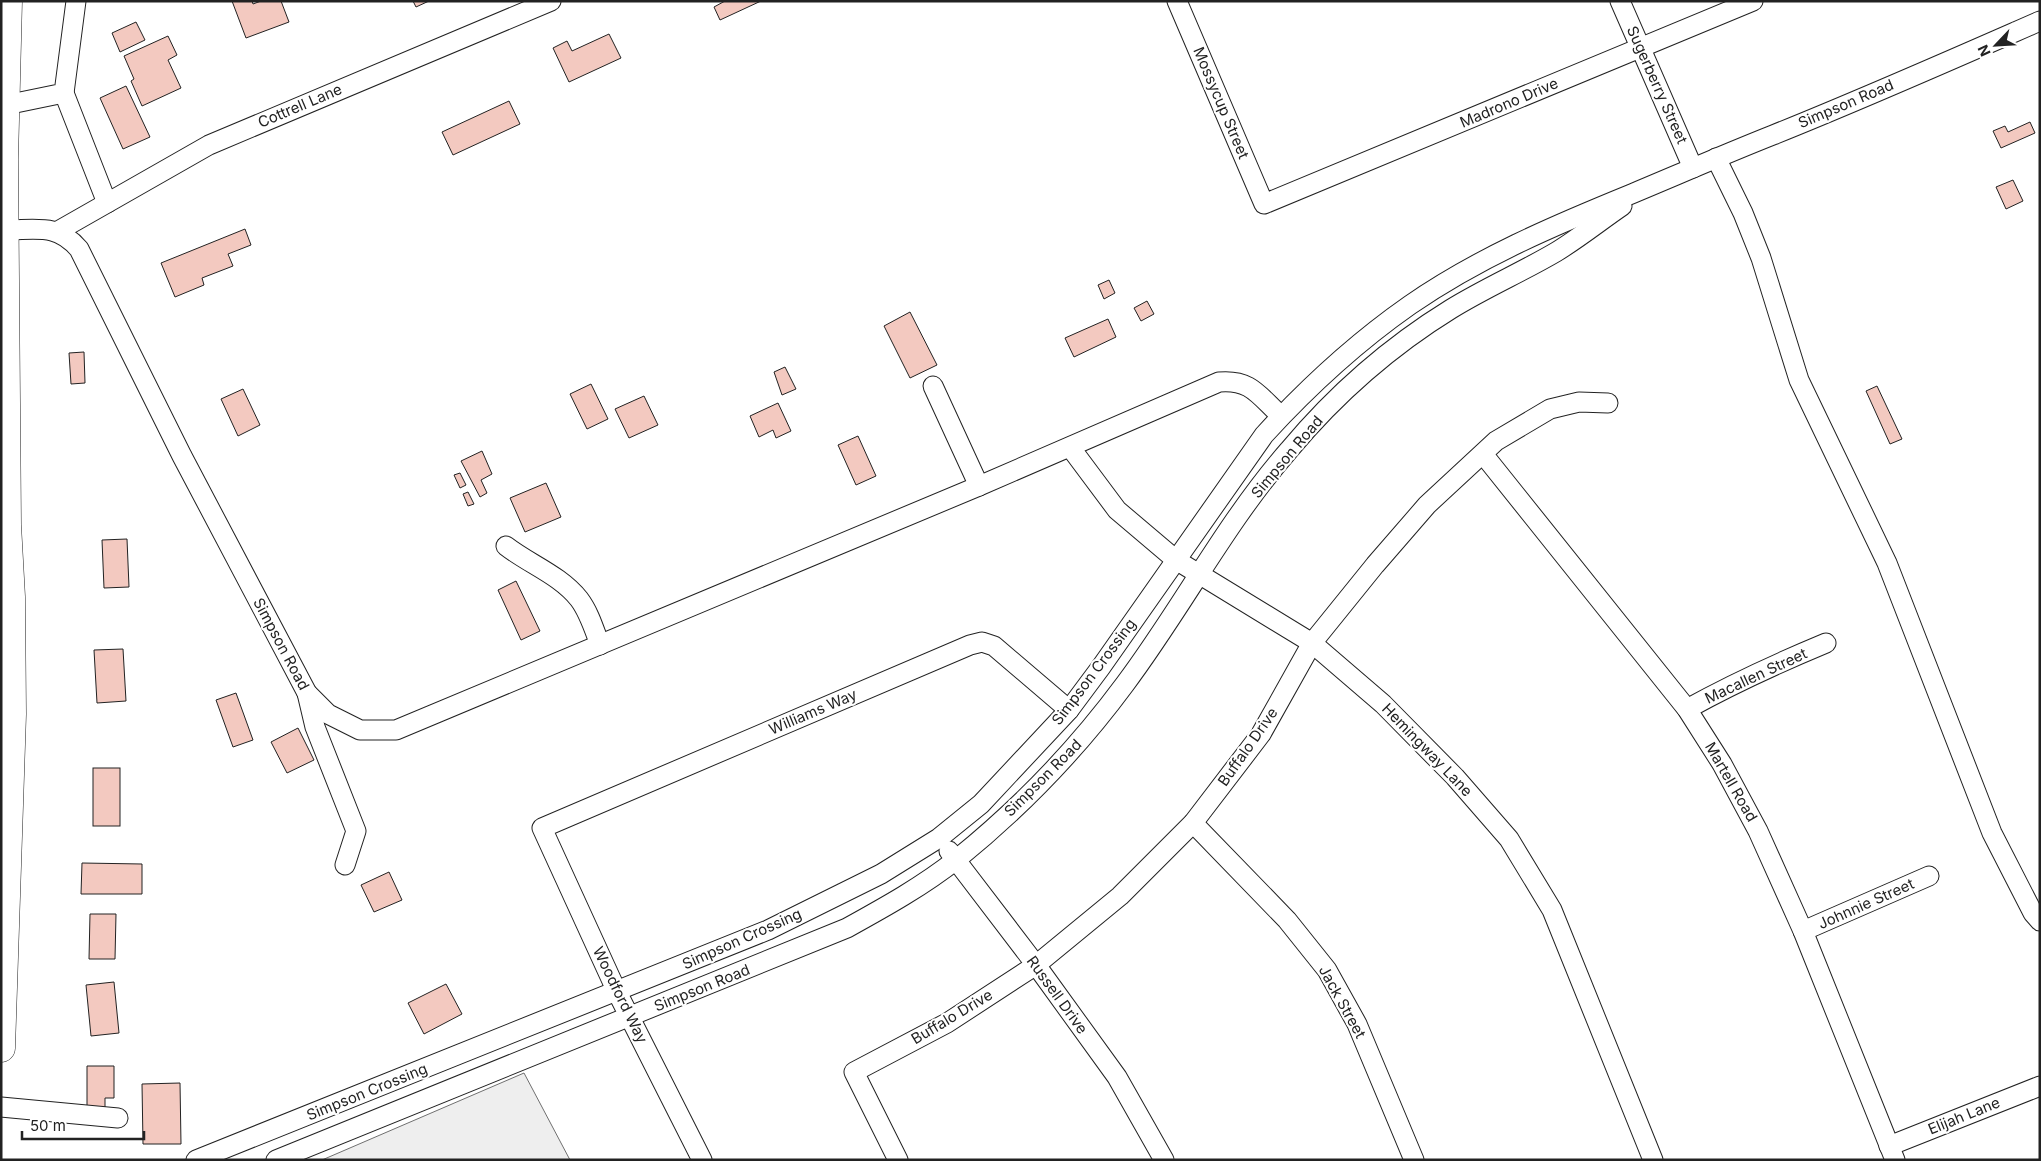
<svg xmlns="http://www.w3.org/2000/svg" width="2041" height="1161" font-family="Inter,sans-serif">
<rect width="100%" height="100%" fill="#fff"/>
<!-- green -->
<polygon fill="#eee" stroke="#6f6f6f" points="524,1073 570,1160 322,1160"/>
<!-- building -->
<g fill="#f3c9c0" stroke="#222">
<polygon points="232,1 252,1 253,4 261,1 281,1 289,22 246,38"/>
<polygon points="413,1 429,1 416,7"/>
<polygon points="725,1 761,1 720,20 714,7"/>
<polygon points="136,22 145,40 120,52 112,33"/>
<polygon points="609,34 621,58 569,82 553,48 567,41 572,51"/>
<polygon points="168,36 177,55 168,60 181,88 142,106 131,81 134,79 124,56"/>
<polygon points="126,86 150,137 123,149 100,98"/>
<polygon points="509,101 520,124 453,155 442,132"/>
<polygon points="2030,122 2035,133 2001,148 1993,131 2005,126 2008,132"/>
<polygon points="2013,180 2023,201 2006,209 1996,187"/>
<polygon points="245,229 251,245 228,254 233,266 202,278 204,285 175,297 161,263"/>
<polygon points="1109,280 1115,293 1104,299 1098,285"/>
<polygon points="1147,301 1154,314 1141,321 1134,308"/>
<polygon points="910,312 937,365 910,378 884,326"/>
<polygon points="1108,319 1116,337 1074,357 1065,338"/>
<polygon points="84,352 85,383 71,384 69,353"/>
<polygon points="785,367 796,389 782,395 774,372"/>
<polygon points="591,384 608,419 587,429 570,394"/>
<polygon points="1877,386 1902,439 1890,444 1866,391"/>
<polygon points="243,389 260,425 238,436 221,399"/>
<polygon points="644,396 658,425 629,438 615,409"/>
<polygon points="778,403 791,431 776,438 773,430 759,437 750,416"/>
<polygon points="858,436 876,476 856,485 838,445"/>
<polygon points="482,451 492,474 481,480 487,493 480,497 461,461"/>
<polygon points="460,473 466,485 460,488 454,475"/>
<polygon points="546,483 561,517 525,532 510,498"/>
<polygon points="468,492 474,504 468,506 463,494"/>
<polygon points="127,539 129,587 104,588 102,540"/>
<polygon points="516,581 540,631 521,640 498,590"/>
<polygon points="123,649 126,701 97,703 94,650"/>
<polygon points="236,693 253,740 233,747 216,700"/>
<polygon points="298,728 314,760 287,773 271,742"/>
<rect x="93" y="768" width="27" height="58"/>
<polygon points="82,863 142,864 142,894 81,894"/>
<polygon points="389,872 402,900 374,912 361,885"/>
<polygon points="90,914 116,914 115,959 89,959"/>
<polygon points="114,982 119,1033 91,1036 86,985"/>
<polygon points="446,984 462,1014 424,1034 408,1003"/>
<polygon points="87,1066 114,1066 114,1098 105,1098 105,1114 87,1114"/>
<polygon points="180,1083 181,1144 143,1144 142,1084"/>
</g>
<g fill="none" stroke-linecap="round" stroke-linejoin="round">
<!-- minor casing -->
<g stroke="#222" stroke-width="21">
<g id="minor">
<polyline points="1177,1 1264,204 1753,1"/>
<polyline points="1620,1 1693,168"/>
<polyline points="64,93 107,203"/>
<polyline points="1,106 64,93 76,1"/>
<polyline points="1716,158 1743,213 1761,258 1799,380 1887,563 1992,833 2033,913 2040,921"/>
<path d="M5,230c32,0 52,-7 74,19l103,207 125,237 21,21 32,16h36l583,-244 240,-104c32,-3 40,14 62,34"/>
<polyline points="58,231 209,145 551,1"/>
<polyline points="933,386 979,486"/>
<polyline points="1070,447 1117,510 1176,560 1312,643 1383,704 1455,777 1509,839 1552,910 1653,1160"/>
<polyline points="1483,454 1687,709 1722,764 1758,831 1803,931 1895,1160"/>
<path d="M506,546c23,18 54,29 73,53 10,13 15,30 21,46"/>
<polyline points="307,693 315,727 356,831 345,865"/>
<path d="M1687,709c45,-25 91,-46 139,-66"/>
<polyline points="1193,823 1287,920 1327,970 1357,1024 1414,1160"/>
<polyline points="949,851 1036,965 1117,1077 1164,1160"/>
<polyline points="1803,931 1929,876"/>
<polyline points="1,1107 118,1118"/>
<polyline points="1889,1146 2040,1086"/>
<path d="M196,1160l572,-230 113,-56 58,-36 42,-34 88,-94 32,-43 163,-232c44,-48 93,-93 146,-130 68,-47 143,-79 219,-110 48,-20 96,-41 144,-60 90,-36 178,-75 267,-114"/>
<path d="M276,1160l571,-232c38,-21 76,-42 110,-69 63,-51 120,-110 168,-175 57,-76 101,-162 164,-234 46,-55 102,-104 162,-141 34,-21 71,-37 105,-57 23,-14 44,-31 66,-46"/>
<polyline points="702,1160 617,992 542,828 970,645 982,642 994,646 1069,710"/>
<polyline points="898,1160 854,1072 947,1023 1036,965 1120,896 1193,823 1261,734 1312,643 1375,565 1427,505 1496,441 1550,409 1579,402 1608,403"/>
</g>
</g>
<!-- highway casing -->
<g stroke="#222" stroke-width="29">
<polyline id="highway" points="1,1048 12,714 11,597 7,525 4,159 8,1"/>
</g>
<!-- minor -->
<use href="#minor" stroke="#fff" stroke-width="19"/>
<!-- highway -->
<use href="#highway" stroke="#fff" stroke-width="28"/>
</g>
<g text-anchor="middle" stroke-width="4" stroke-linejoin="round" paint-order="stroke">
<!-- street labels -->
<g font-size="15" fill="#222" stroke="#fff">
<text transform="translate(1657 85) rotate(66)" y="5">Sugerberry Street</text>
<text transform="translate(1221 103) rotate(67)" y="5">Mossycup Street</text>
<text transform="translate(1509 103) rotate(-23)" y="5">Madrono Drive</text>
<text transform="translate(1846 104) rotate(-23)" y="5">Simpson Road</text>
<text transform="translate(300 106) rotate(-23)" y="5">Cottrell Lane</text>
<text transform="translate(1287 457) rotate(-50)" y="5">Simpson Road</text>
<text transform="translate(281 644) rotate(62)" y="5">Simpson Road</text>
<text transform="translate(1094 672) rotate(-53)" y="5">Simpson Crossing</text>
<text transform="translate(1756 676) rotate(-25)" y="5">Macallen Street</text>
<text transform="translate(813 712) rotate(-23)" y="5">Williams Way</text>
<text transform="translate(1248 747) rotate(-55)" y="5">Buffalo Drive</text>
<text transform="translate(1427 750) rotate(46)" y="5">Hemingway Lane</text>
<text transform="translate(1043 778) rotate(-45)" y="5">Simpson Road</text>
<text transform="translate(1731 782) rotate(60)" y="5">Martell Road</text>
<text transform="translate(1866 904) rotate(-24)" y="5">Johnnie Street</text>
<text transform="translate(742 939) rotate(-24)" y="5">Simpson Crossing</text>
<text transform="translate(702 988) rotate(-22)" y="5">Simpson Road</text>
<text transform="translate(620 995) rotate(64)" y="5">Woodford Way</text>
<text transform="translate(1057 995) rotate(54)" y="5">Russell Drive</text>
<text transform="translate(1342 1002) rotate(61)" y="5">Jack Street</text>
<text transform="translate(952 1017) rotate(-31)" y="5">Buffalo Drive</text>
<text transform="translate(367 1092) rotate(-22)" y="5">Simpson Crossing</text>
<text transform="translate(1964 1116) rotate(-22)" y="5">Elijah Lane</text>
</g>
</g>
<!-- border -->
<rect width="2041" height="1161" fill="none" stroke="#222222" stroke-width="5"/>
<!-- north arrow -->
<g transform="translate(1996 45) rotate(245)" stroke="#ffffff" stroke-width="4" paint-order="stroke">
<path d="M0-4L9 19L0 12L-9 19Z" fill="#222222"/>
<text y="-8" font-size="14" font-weight="bold" text-anchor="middle" fill="#222222">N</text>
</g>
<!-- scale -->
<path d="M22 1131v8h122v-8" fill="none" stroke="#222222" stroke-width="2.5"/>
<text x="30" y="1131" font-size="15" fill="#222222" stroke="#ffffff" stroke-width="4" paint-order="stroke">50 m</text>
</svg>
